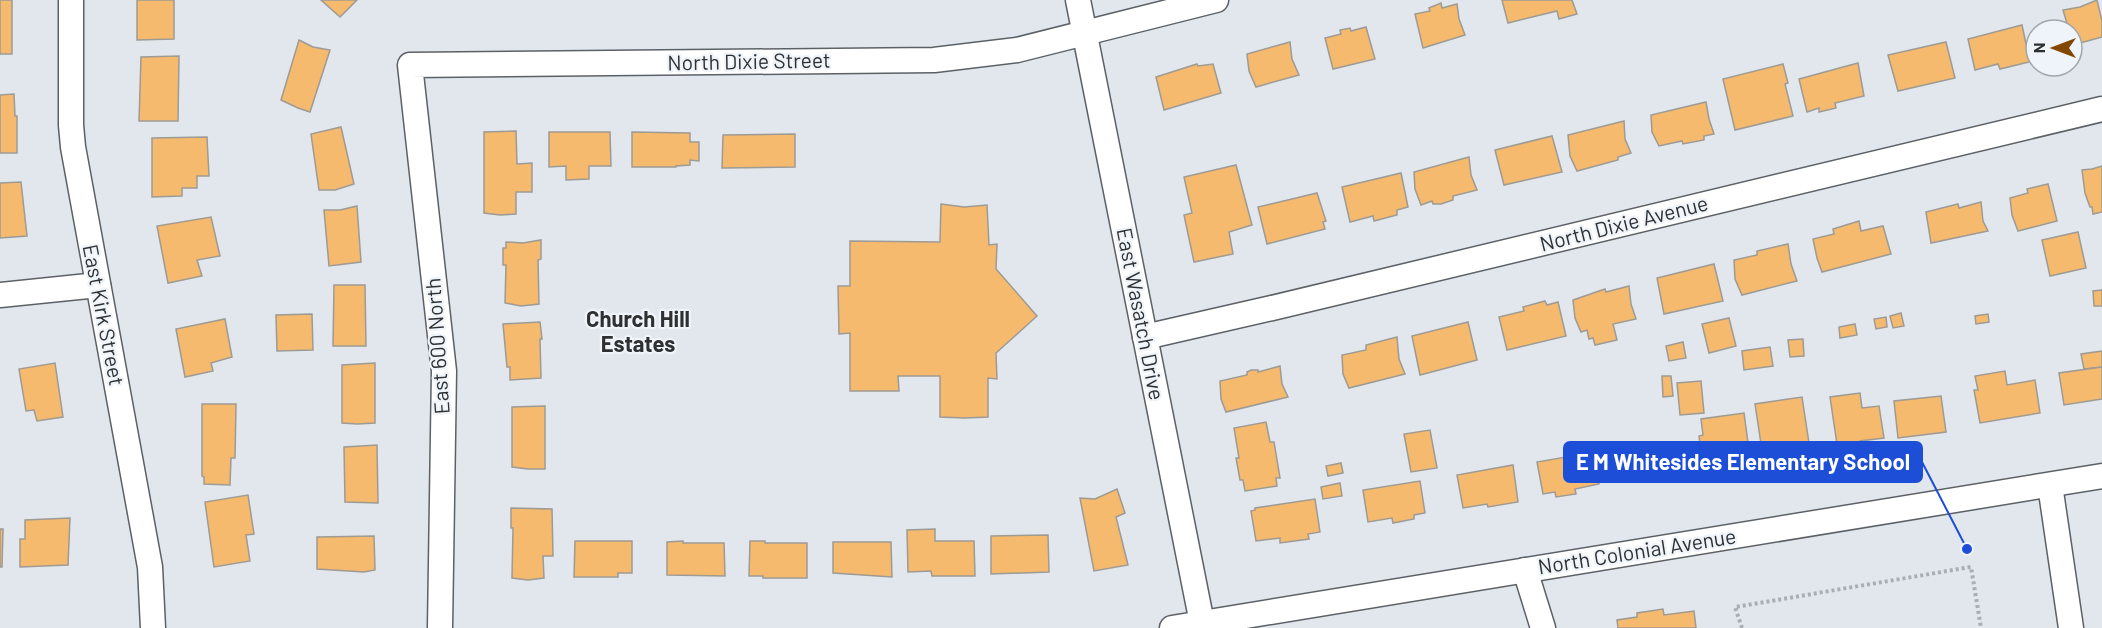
<svg xmlns="http://www.w3.org/2000/svg" width="2102" height="628" font-family="Barlow,sans-serif">
<rect width="100%" height="100%" fill="#e1e7ed"/>
<!-- building -->
<g fill="#f5ba6e" stroke="#9e9a94" stroke-width="1.5">
<rect x="0" y="0" width="12" height="54"/>
<polygon points="137,0 174,0 174,39 137,40"/>
<polygon points="321,0 357,0 340,17"/>
<polygon points="1502,0 1572,0 1577,14 1559,19 1557,11 1508,23"/>
<polygon points="2097,0 2102,21 2102,37 2073,45 2072,30 2069,30 2063,10 2080,7"/>
<polygon points="1441,3 1442,8 1457,4 1459,19 1465,35 1423,48 1415,14 1430,11 1429,8"/>
<polygon points="2022,25 2026,44 2033,61 2000,69 1998,64 1975,70 1968,39"/>
<polygon points="1366,27 1375,59 1333,69 1325,38 1341,34 1340,30 1350,28 1351,31"/>
<polygon points="299,40 313,47 330,50 310,112 298,108 281,100"/>
<polygon points="1290,42 1292,59 1299,75 1256,87 1249,71 1247,54"/>
<polygon points="1946,42 1955,78 1898,91 1888,55"/>
<polygon points="179,56 178,121 139,121 141,57"/>
<polygon points="1858,63 1864,96 1835,103 1836,108 1819,112 1819,108 1807,112 1799,79"/>
<polygon points="1197,64 1198,66 1213,64 1221,93 1164,110 1156,77"/>
<polygon points="1783,64 1788,83 1785,84 1793,116 1735,130 1723,79"/>
<polygon points="14,94 15,116 17,116 17,153 0,153 0,95"/>
<polygon points="1706,102 1709,119 1714,134 1704,136 1704,140 1683,144 1682,141 1659,146 1652,132 1651,115"/>
<polygon points="1624,121 1625,139 1631,153 1618,157 1618,160 1577,171 1570,156 1568,135"/>
<polygon points="341,127 354,184 335,190 319,190 311,134"/>
<polygon points="516,131 517,164 532,163 532,192 516,192 516,214 500,215 484,213 484,132"/>
<polygon points="549,132 610,132 611,166 589,166 589,179 566,180 566,166 549,167"/>
<polygon points="632,132 690,133 690,142 699,142 699,161 690,160 690,165 676,166 676,167 632,167"/>
<polygon points="795,134 795,167 722,168 723,135"/>
<polygon points="1552,136 1562,172 1504,185 1495,150"/>
<polygon points="207,137 209,176 197,176 197,188 182,188 182,196 152,197 152,138"/>
<polygon points="1469,157 1471,175 1477,190 1453,196 1453,200 1441,204 1433,204 1432,201 1421,205 1415,189 1414,172"/>
<polygon points="1236,165 1252,225 1229,232 1233,254 1194,262 1184,215 1192,213 1184,177"/>
<polygon points="2102,166 2102,212 2093,214 2092,207 2090,207 2085,193 2082,170 2092,169"/>
<polygon points="1401,173 1408,207 1397,210 1397,215 1374,221 1373,216 1350,222 1342,187"/>
<polygon points="21,182 27,236 0,238 0,183"/>
<polygon points="2048,184 2057,221 2018,231 2012,215 2010,198 2028,193 2027,189"/>
<polygon points="1317,193 1326,221 1323,222 1325,229 1267,244 1258,207"/>
<polygon points="1981,202 1983,221 1988,231 1931,243 1926,212 1958,204 1959,208"/>
<polygon points="941,204 964,207 987,205 989,245 997,244 996,269 1037,316 996,353 997,379 988,378 988,417 965,418 940,417 940,376 898,376 899,391 850,391 850,333 839,334 838,286 850,286 850,241 940,242"/>
<polygon points="357,206 361,262 329,266 324,210 340,210"/>
<polygon points="211,217 220,256 197,260 202,276 168,283 157,226"/>
<polygon points="1859,221 1861,231 1883,226 1891,254 1822,272 1817,258 1813,239 1834,234 1833,229"/>
<polygon points="2078,232 2086,268 2050,276 2042,240"/>
<polygon points="541,240 541,259 538,260 539,304 521,306 505,303 506,265 503,265 503,248 506,248 506,242 523,243"/>
<polygon points="1788,244 1791,264 1797,281 1742,295 1735,279 1734,260 1757,255 1757,251"/>
<polygon points="1714,264 1723,301 1664,314 1657,278"/>
<polygon points="334,285 365,285 366,346 333,346"/>
<polygon points="1629,286 1631,304 1636,319 1613,324 1617,340 1595,345 1593,338 1589,339 1587,330 1581,332 1575,318 1573,300 1605,289 1606,292"/>
<polygon points="2102,290 2102,306 2094,306 2093,291"/>
<polygon points="1545,301 1547,305 1558,302 1566,336 1507,350 1499,317 1524,311 1523,307"/>
<polygon points="1901,313 1904,326 1893,328 1890,316"/>
<polygon points="312,314 313,350 277,351 276,315"/>
<polygon points="1988,314 1989,322 1976,324 1975,316"/>
<polygon points="1886,317 1887,327 1876,329 1874,319"/>
<polygon points="1729,318 1736,346 1709,353 1702,324"/>
<polygon points="225,319 232,357 211,363 213,371 185,377 176,329"/>
<polygon points="540,322 542,339 540,339 541,378 510,380 510,367 507,367 503,324"/>
<polygon points="1468,322 1477,360 1420,375 1412,336"/>
<polygon points="1855,324 1857,335 1840,338 1839,327"/>
<polygon points="1397,337 1399,359 1405,374 1349,388 1343,374 1342,355 1366,350 1366,345"/>
<polygon points="1803,339 1804,356 1790,357 1788,340"/>
<polygon points="1683,342 1686,358 1669,361 1666,346"/>
<polygon points="1770,347 1773,366 1744,370 1742,351"/>
<polygon points="2102,351 2102,367 2084,369 2081,354"/>
<polygon points="55,363 63,417 37,421 34,410 26,411 19,369"/>
<polygon points="375,363 375,423 357,424 342,423 342,365"/>
<polygon points="1280,366 1282,384 1288,397 1226,412 1221,399 1220,381 1247,375 1247,372 1251,370 1258,370 1258,372"/>
<polygon points="2102,367 2102,399 2064,405 2059,373"/>
<polygon points="2005,371 2007,385 2035,380 2040,413 1980,423 1974,390 1978,390 1975,376"/>
<polygon points="1662,376 1671,376 1673,396 1663,397"/>
<polygon points="1701,381 1704,413 1680,415 1677,383"/>
<polygon points="1860,393 1862,408 1879,406 1884,438 1860,441 1861,447 1838,451 1830,397"/>
<polygon points="1941,396 1946,432 1898,438 1894,401"/>
<polygon points="1802,397 1811,456 1780,460 1779,455 1763,457 1755,404"/>
<polygon points="202,404 236,404 235,458 231,458 230,485 204,484 204,477 202,476"/>
<polygon points="545,406 545,469 528,469 512,467 512,407"/>
<polygon points="1744,413 1751,465 1704,473 1699,436 1703,435 1701,419"/>
<polygon points="1266,422 1270,442 1274,442 1280,478 1276,478 1277,486 1245,491 1243,480 1240,480 1236,458 1239,458 1234,428"/>
<polygon points="1430,430 1437,468 1411,472 1404,434"/>
<polygon points="377,445 378,503 345,502 344,447"/>
<polygon points="1594,452 1599,484 1575,489 1576,494 1556,497 1555,492 1543,494 1537,462"/>
<polygon points="1341,463 1343,473 1328,476 1326,466"/>
<polygon points="1513,465 1518,502 1488,507 1487,504 1463,508 1457,475"/>
<polygon points="1420,481 1425,513 1414,515 1414,519 1393,523 1392,518 1368,522 1363,490"/>
<polygon points="1340,483 1342,496 1323,499 1321,487"/>
<polygon points="1117,489 1125,513 1116,517 1128,565 1094,571 1080,498 1095,499"/>
<polygon points="248,495 254,534 246,535 250,561 214,567 205,502"/>
<polygon points="1315,499 1320,532 1308,534 1309,539 1280,543 1280,538 1256,541 1251,511 1255,510 1255,508"/>
<polygon points="511,508 552,509 553,556 543,556 544,578 528,580 512,578 513,528 511,528"/>
<polygon points="70,518 68,565 20,567 20,539 25,539 25,520"/>
<polygon points="0,529 3,529 2,567 0,567"/>
<polygon points="935,529 935,541 974,541 975,576 932,576 931,571 908,572 907,530"/>
<polygon points="1048,535 1049,572 991,574 991,536"/>
<polygon points="374,536 375,570 364,572 317,569 317,537"/>
<polygon points="575,541 632,541 632,573 618,573 618,577 574,577"/>
<polygon points="683,541 683,543 724,543 725,576 667,575 667,542"/>
<polygon points="750,541 765,541 765,543 807,543 807,578 763,578 763,576 749,576"/>
<polygon points="833,542 891,542 892,577 833,573"/>
<polygon points="1663,609 1664,615 1694,611 1696,628 1618,628 1617,620 1637,617 1637,613"/>
</g>
<g fill="none" stroke-linecap="round" stroke-linejoin="round">
<!-- minor casing -->
<g stroke="#5c6166" stroke-width="27">
<g id="minor">
<polyline points="71,0 71,125 73,147 150,567 153,628"/>
<polyline points="1078,0 1203,628"/>
<polyline points="0,295 98,285"/>
<polyline points="1145,337 1272,308 2102,109"/>
<polyline points="2050,485 2071,628"/>
<polyline points="1525,570 1543,628"/>
<polyline points="440,628 444,371 410,65 934,60 1017,50 1216,0"/>
<polyline points="1172,628 2102,476"/>
</g>
</g>
<!-- path -->
<polyline stroke="#a9aeb3" stroke-width="4" stroke-dasharray="3 3" stroke-linecap="butt" points="1742,628 1735,607 1971,567 1981,628"/>
<!-- minor -->
<use href="#minor" stroke="#fff" stroke-width="24"/>
</g>
<g text-anchor="middle" stroke-width="4.5" stroke-linejoin="round" paint-order="stroke">
<!-- street labels -->
<g font-size="21" fill="#2e3032" stroke="#eef4fa">
<text transform="translate(749 62) rotate(-1)" y="7">North Dixie Street</text>
<text transform="translate(1624 224) rotate(-14)" y="7">North Dixie Avenue</text>
<text transform="translate(1140 314) rotate(79)" y="7">East Wasatch Drive</text>
<text transform="translate(103 315) rotate(79)" y="7">East Kirk Street</text>
<text transform="translate(438 346) rotate(-94)" y="7">East 600 North</text>
<text transform="translate(1637 552) rotate(-9)" y="7">North Colonial Avenue</text>
</g>
<!-- neighbourhood labels -->
<g font-size="22" font-weight="bold" fill="#2e3032" stroke="#eef4fa">
<text x="638" y="327">Church Hill<tspan x="638" dy="25">Estates</tspan></text>
</g>
</g>
<!-- callouts -->
<path fill="none" stroke="#1d4ed8" stroke-width="2" d="M1967 549L1922 462"/>
<circle fill="#1d4ed8" stroke="#eef4fa" stroke-width="2" cx="1967" cy="549" r="6"/>
<rect fill="#1d4ed8" stroke="#1d4ed8" stroke-width="2" x="1564" y="442" width="358" height="40" rx="6"/>
<g font-size="22" text-anchor="middle" font-weight="bold" fill="#fff">
<text x="1743" y="470">E M Whitesides Elementary School</text>
</g>
<!-- north arrow -->
<g transform="translate(2054 48) rotate(270)"><circle r="28" fill="#eef4fa" stroke="#a1a6aa" stroke-width="1.5"/>
<path d="M0-4.5L10 22L0 15L-10 22Z" fill="#834700"/>
<text y="-9" font-size="16" font-weight="bold" text-anchor="middle" fill="#2e3032">N</text>
</g>
</svg>
